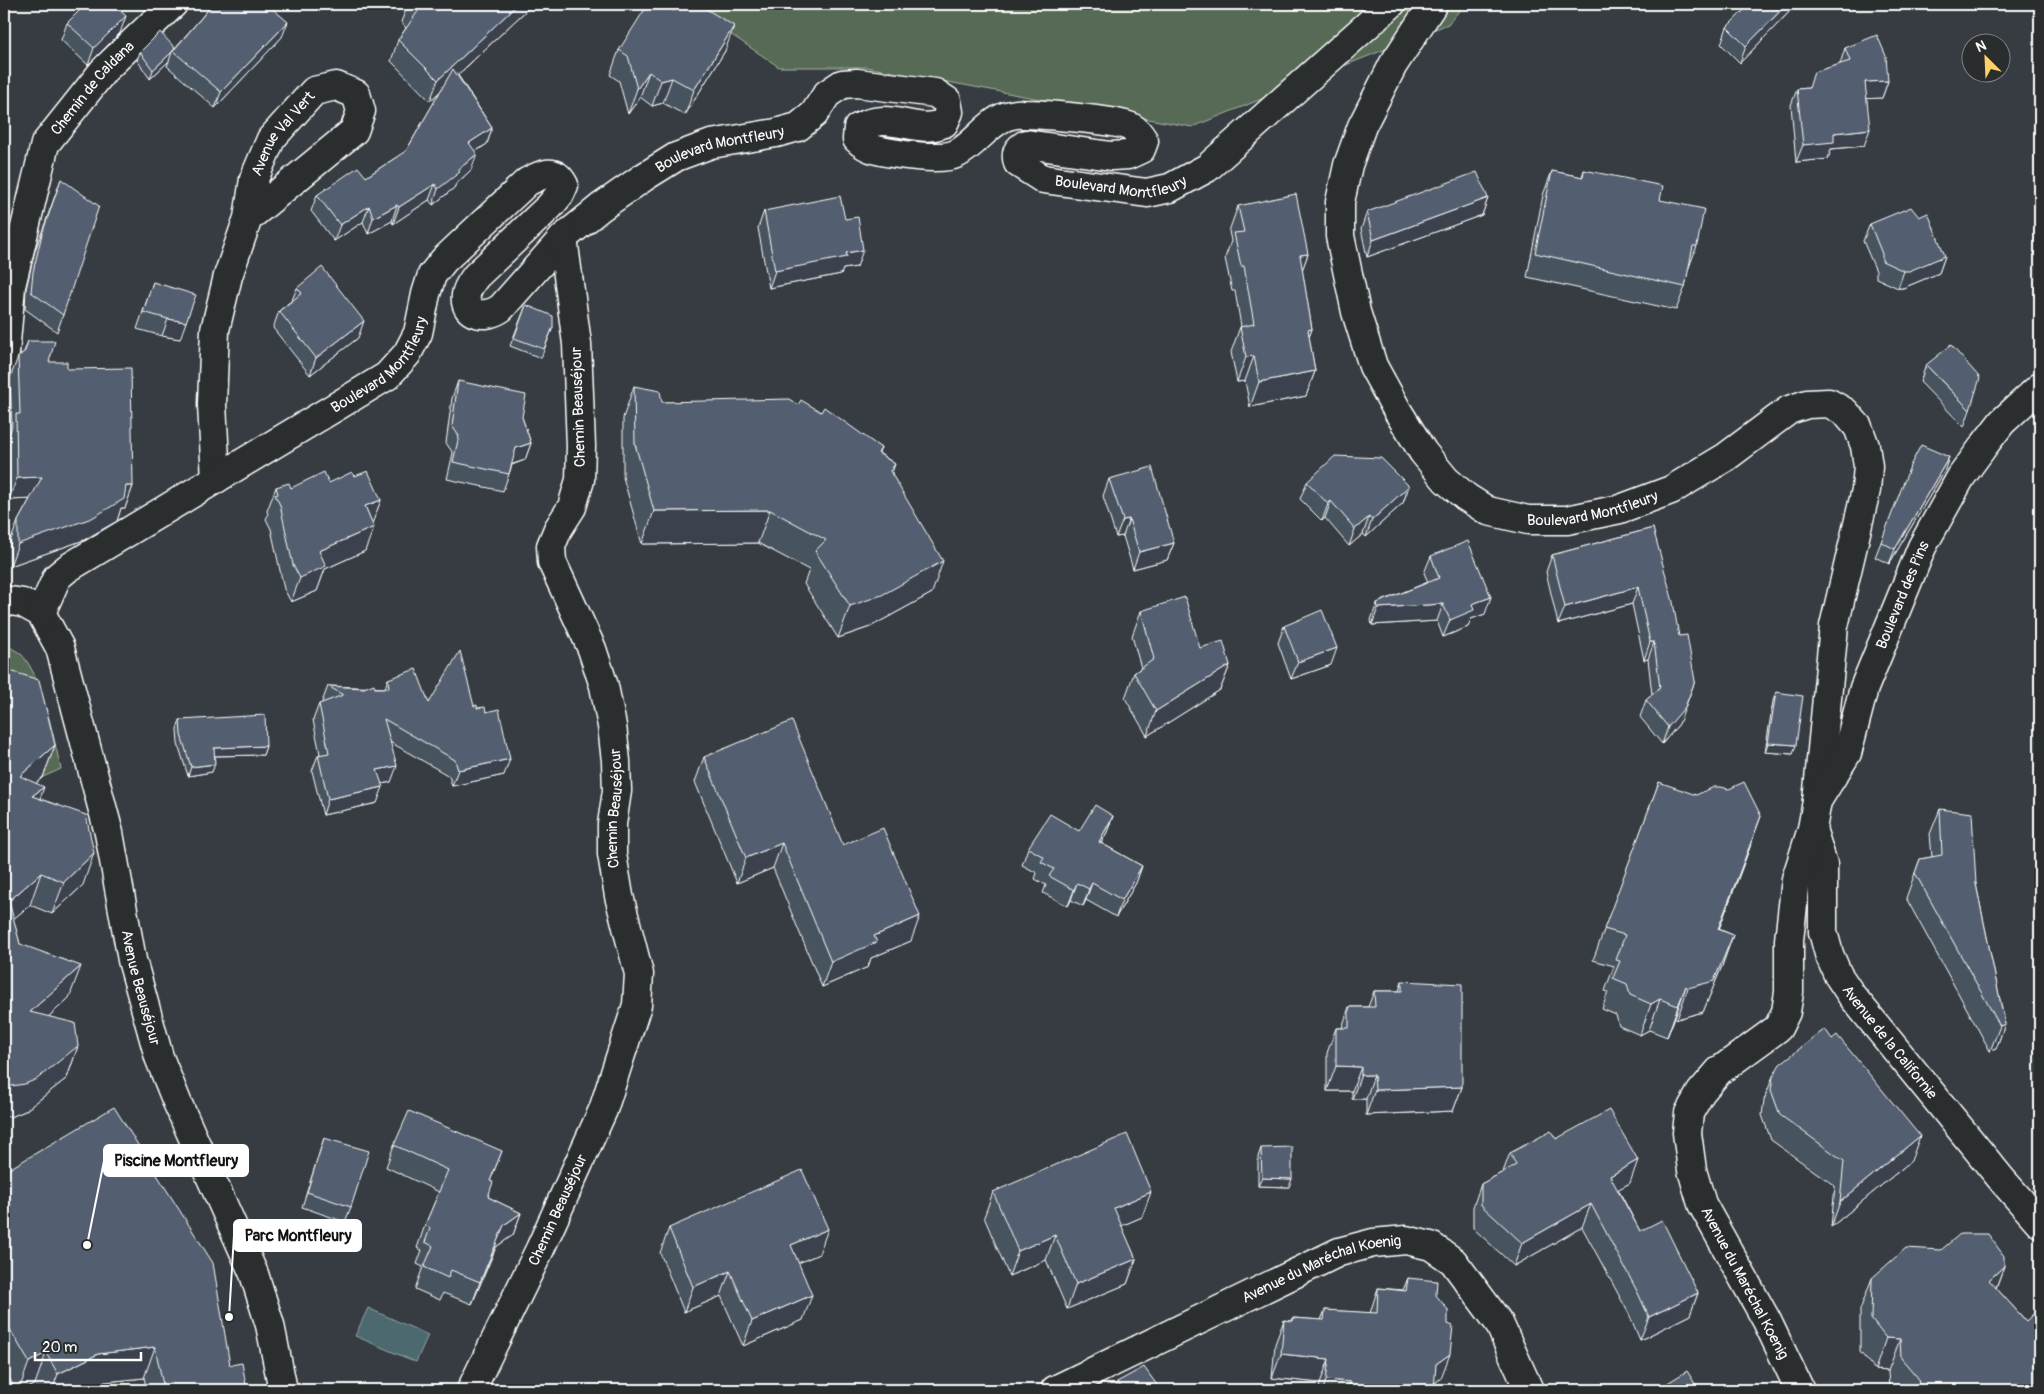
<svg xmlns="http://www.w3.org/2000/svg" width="2044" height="1394" font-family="Pangolin,sans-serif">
<rect width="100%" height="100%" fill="#363c42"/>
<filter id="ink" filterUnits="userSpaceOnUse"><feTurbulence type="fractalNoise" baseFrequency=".02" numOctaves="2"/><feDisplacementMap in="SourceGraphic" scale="10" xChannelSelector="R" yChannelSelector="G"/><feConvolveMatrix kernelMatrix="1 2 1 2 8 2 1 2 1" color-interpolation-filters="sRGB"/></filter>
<g filter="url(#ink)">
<!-- green -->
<g fill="#566a54" stroke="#aab4aa">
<polygon points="686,4 1465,4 1448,24 1192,127 866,67 779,67"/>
<path d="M4,644c5,3 12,6 17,10 22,23 32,83 40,115l-18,8 -39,-72z"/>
</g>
<!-- water -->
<polygon fill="#4b696e" stroke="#93a5a8" points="368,1308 428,1335 416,1362 355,1336"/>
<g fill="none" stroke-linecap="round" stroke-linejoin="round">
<!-- minor casing -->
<g stroke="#fff" stroke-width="31">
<g id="minor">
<path id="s1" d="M1433,4l-40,61 -31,61 -14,39 -8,37v34l16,76 17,54 24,44 26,42 23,28 20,17 22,14 40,9h39l53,-11 51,-19 55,-33 63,-47 18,-6 22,-1 16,9 13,15 7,19 3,20 -2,24 -32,136 -17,175"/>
<path id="s2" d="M4,364l7,-78 34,-142 59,-74 69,-66"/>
<path id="s3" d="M216,479l-4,-75 3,-74 13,-54 20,-58 6,-39 17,-40 43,-48 22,-5 20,8 5,17 -7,20 -106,87"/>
<path id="s4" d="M4,600l19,3 18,10 19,35 49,185 23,127 27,97 18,45 77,172 16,51 13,65"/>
<path id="s5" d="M41,613l16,-36 11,-9 319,-192 20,-22 11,-21 8,-39 6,-19 12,-15 83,-78c15,-8 28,-15 37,3l-4,9 -10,12 -74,70c-4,6 -9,11 -10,19 -3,22 21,23 35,13l62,-70 38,-31 43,-30 32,-20 35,-13 65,-11 22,-6 16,-13 13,-20 15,-10 15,-1 78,10 12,8 2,11 -5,11c-29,13 -53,-14 -86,5l-1,11c6,6 12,9 20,11 16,4 64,11 79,4 19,-9 31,-31 51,-38 5,-1 10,-3 15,-2 18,0 96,6 109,13 6,3 9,8 13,14l-3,8 -13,6 -17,1 -85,-12c-9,5 -11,9 -8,19l25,16 104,14 23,-5 37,-20 184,-164"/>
<path id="s6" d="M1812,829l11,35v68l6,22 9,21 14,21 151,185 37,42"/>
<path id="s7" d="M471,1390l69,-141 63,-139 34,-105 2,-31 -20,-78 -7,-42v-30l5,-33 -1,-30 -4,-35 -8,-40 -12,-37 -40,-87 -1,-16 7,-17 14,-22 8,-27 1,-34 -4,-102 -14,-106"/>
<path id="s8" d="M1055,1390l284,-138 34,-9 33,-3 25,6 22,15 46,62 30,67"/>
<path id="s9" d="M1800,1390l-33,-69 -65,-117 -10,-34 -5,-37 2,-20 12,-21 18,-21 59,-43 8,-16 3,-20v-52l7,-61 16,-50 5,-28 30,-48 17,-65 58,-141 39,-70 24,-33 17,-22 38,-35"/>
</g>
</g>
<!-- minor -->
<use href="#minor" stroke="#2a2d2e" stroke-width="28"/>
</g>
<!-- wall -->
<g fill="#47525f" stroke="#fff">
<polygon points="213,4 278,4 273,8 282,37 215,108 167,66 169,61 150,79 137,60 140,52 175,48"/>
<polygon points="408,4 533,4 458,75 492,128 487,144 475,152 477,154 471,170 456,184 454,188 433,205 429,200 393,224 392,221 368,234 363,222 334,241 311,211 317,195 366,177 406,151 440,92 430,101 391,61 398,40 406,28 401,22"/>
<polygon points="1791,10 1740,63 1721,44 1727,27"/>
<polygon points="67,23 120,33 88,65 61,40"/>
<polygon points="1845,48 1888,81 1882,98 1867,98 1864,146 1831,149 1828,159 1796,162 1791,105 1797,89 1809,88 1840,64"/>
<polygon points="619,50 725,51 685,115 663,103 652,106 640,97 628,114 619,81 610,75"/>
<polygon points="1584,170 1660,200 1697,246 1688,270 1685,287 1676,310 1527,277 1543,195 1552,171 1582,177"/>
<polygon points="61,179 63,315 57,332 25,309 26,289 35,251"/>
<polygon points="1488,198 1482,215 1367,257 1361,229 1367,212"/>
<polygon points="1238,206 1308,254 1302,270 1312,329 1309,337 1315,371 1306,396 1250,407 1245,381 1237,382 1231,352 1240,327 1241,326 1235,291 1232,291 1225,258 1231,241 1229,231"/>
<polygon points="764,211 845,219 857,267 843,269 841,274 769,288 758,228"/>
<polygon points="1870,224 1945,256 1939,273 1903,288 1898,288 1876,278 1876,271 1863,241"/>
<polygon points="153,282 180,339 162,336 137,329"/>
<polygon points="297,288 358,338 310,375 273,328 279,311 292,300"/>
<polygon points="526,305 553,327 541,358 510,346"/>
<polygon points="28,341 49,362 67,369 133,486 125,508 121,508 117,521 84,540 10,566 10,542 18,521 30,499 9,500 8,436 12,427 10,378 18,357 24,352"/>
<polygon points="1926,365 1970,410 1964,427 1920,382"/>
<polygon points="458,381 522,417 531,443 525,460 512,465 509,474 503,491 447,479 453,453 446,443 452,398"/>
<polygon points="634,386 662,402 798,405 821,412 881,448 879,453 895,464 892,473 932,593 870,627 838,638 804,584 809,570 758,543 642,544 623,477 623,418"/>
<polygon points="1944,472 1889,564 1875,557 1881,542"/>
<polygon points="355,476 381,500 372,523 365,551 325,569 317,591 291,602 284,589 271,529 266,519 268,515 267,511 276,487 291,488 329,483"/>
<polygon points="1109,479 1174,543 1167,560 1133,569 1123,536 1116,537 1103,496"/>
<polygon points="1307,482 1409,486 1403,503 1366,537 1363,534 1349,546 1325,518 1322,521 1300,499"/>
<polygon points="1653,528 1679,724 1662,744 1640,717 1646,700 1652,695 1648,659 1644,660 1632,604 1558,624 1546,572 1552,555"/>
<polygon points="1431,556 1485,614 1471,619 1468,627 1443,637 1437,621 1372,625 1371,620 1377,603 1428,582 1424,573"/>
<polygon points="1141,611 1200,648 1230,665 1220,690 1147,736 1125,698 1134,673 1141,668 1132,636"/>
<polygon points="1284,626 1331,665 1291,679 1278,643"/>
<polygon points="4,669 55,745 43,777 36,783 40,799 83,885 52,914 30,905 13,919 20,944 69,998 48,1017 78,1046 67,1078 25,1111 13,1116 4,1117"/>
<polygon points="388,679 429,703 474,706 477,708 504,775 452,786 449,776 390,742 391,782 382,784 377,803 323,815 312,771 318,755 320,754 313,720 319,704 323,703 322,702 328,686 385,688"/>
<polygon points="1776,692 1793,754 1765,752 1773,701"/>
<polygon points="180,720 266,746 263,755 215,756 212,772 188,776 178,744 177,729"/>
<polygon points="704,757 843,845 911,941 871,958 868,967 822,987 773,868 737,883 695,782"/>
<polygon points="1659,782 1750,847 1719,929 1733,935 1722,966 1703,1012 1677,1019 1675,1017 1667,1037 1649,1030 1640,1035 1619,1026 1616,1015 1602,1009 1608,992 1605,991 1614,966 1593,960"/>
<polygon points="1940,809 1976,884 2005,1024 1996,1049 1990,1051 1906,898 1920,859 1932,857 1930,834"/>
<polygon points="1113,816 1107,832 1101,843 1142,866 1136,883 1116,917 1086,900 1083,906 1071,900 1068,906 1043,893 1046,885 1035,879 1037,873 1022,865 1028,848 1079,831"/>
<polygon points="1402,981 1462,1087 1453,1111 1366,1115 1366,1099 1352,1099 1352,1091 1327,1091 1327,1053 1336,1028 1342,1028 1349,1007 1368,1007 1374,991 1399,991"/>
<polygon points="1832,1039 1911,1161 1831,1227 1835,1186 1771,1140 1762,1115 1764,1100 1773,1076"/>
<polygon points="324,1138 351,1207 345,1222 302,1207"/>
<polygon points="1556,1139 1630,1183 1618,1189 1640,1231 1698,1293 1690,1315 1640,1340 1629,1314 1582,1227 1514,1266 1473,1228 1473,1207 1481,1184 1503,1172 1510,1153"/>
<polygon points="394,1145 502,1151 490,1181 488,1197 521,1213 513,1235 496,1247 472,1304 443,1293 440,1300 415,1289 423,1267 417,1264 422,1250 417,1248 425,1225 439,1192 386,1167"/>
<polygon points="1261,1148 1289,1187 1258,1186 1258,1157"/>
<polygon points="4,1172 230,1365 247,1390 147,1390 144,1378 86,1384 75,1390 39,1390 35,1384 23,1390 16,1390 4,1369"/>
<polygon points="993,1192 1142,1217 1121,1226 1136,1259 1127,1284 1067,1309 1046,1260 1009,1276 984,1217"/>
<polygon points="669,1228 819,1254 798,1263 803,1320 743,1346 721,1296 684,1312 660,1253"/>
<polygon points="2004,1266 1996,1288 2026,1321 2040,1390 1889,1390 1888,1371 1875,1370 1860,1352 1860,1310 1872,1278"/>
<polygon points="1408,1278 1436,1295 1441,1378 1435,1383 1434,1390 1319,1390 1320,1383 1272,1378 1275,1344 1284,1320 1292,1321 1293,1318 1321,1320 1325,1310 1370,1313 1378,1288 1403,1290"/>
<polygon points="1117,1382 1159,1390 1114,1390"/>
</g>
<!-- shaded-wall -->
<g fill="#3a424e" stroke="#fff">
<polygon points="267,4 278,4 261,19"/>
<polygon points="518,4 533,4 430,101 438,80"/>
<polygon points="1787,4 1793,4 1791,10 1740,63 1746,46"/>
<polygon points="126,16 120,33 88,65 94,48"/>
<polygon points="288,22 282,37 215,108 221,92"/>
<polygon points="734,26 725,51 685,115 694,90"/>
<polygon points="172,52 169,61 150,79 153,70"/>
<polygon points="649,72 640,97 628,114 637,89"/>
<polygon points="672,78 663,103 652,106 661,81"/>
<polygon points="1888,81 1882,98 1859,99 1865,82"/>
<polygon points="492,128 487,144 463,159 469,143"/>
<polygon points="1870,129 1864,146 1831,149 1828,159 1796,162 1803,145 1834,133"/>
<polygon points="477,154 471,170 456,184 454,188 433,205 438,189 458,170"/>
<polygon points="435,184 429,200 393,224 399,207"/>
<polygon points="1488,198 1482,215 1367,257 1373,240"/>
<polygon points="397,205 392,221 368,234 373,218"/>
<polygon points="369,206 363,222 334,241 340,225"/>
<polygon points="863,250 857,267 843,269 841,274 769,288 775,271 846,253"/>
<polygon points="1308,254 1299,279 1300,255"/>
<polygon points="1945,256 1939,273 1903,288 1898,288 1904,271"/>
<polygon points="168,319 186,322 180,339 162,336"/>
<polygon points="364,321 358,338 310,375 316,358"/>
<polygon points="1312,329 1303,354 1308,330"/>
<polygon points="1254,356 1245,381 1237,382 1246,357"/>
<polygon points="1315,371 1306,396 1250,407 1259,382"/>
<polygon points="531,443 525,460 510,465 516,448"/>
<polygon points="1949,457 1944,472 1889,564 1895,549"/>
<polygon points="42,477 34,499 9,500 17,478"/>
<polygon points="126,486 133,486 125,508 121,508 117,521 84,540 10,566 18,544"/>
<polygon points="1409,486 1403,503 1366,537 1372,520"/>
<polygon points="381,500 372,524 365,506"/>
<polygon points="1331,501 1325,518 1322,521 1328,504"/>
<polygon points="770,510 758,543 642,544 654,511"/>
<polygon points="1369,517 1363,534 1349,546 1355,529"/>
<polygon points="1129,519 1123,536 1116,537 1123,520"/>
<polygon points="374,527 365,551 325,569 317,591 291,602 300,578 319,551"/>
<polygon points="1174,543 1167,560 1133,569 1139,552"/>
<polygon points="943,561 932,593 870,627 838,638 850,606"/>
<polygon points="1638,587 1632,604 1558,624 1565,607"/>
<polygon points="1491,597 1485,614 1471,619 1468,627 1443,637 1450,620 1472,604"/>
<polygon points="1443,604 1437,621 1372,625 1378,608"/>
<polygon points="1650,642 1654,642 1648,659 1644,660"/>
<polygon points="1337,648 1331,665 1291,679 1298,662"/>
<polygon points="1230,665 1220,690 1147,736 1156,711"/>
<polygon points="1695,681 1679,724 1662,744 1668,727"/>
<polygon points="1768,743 1796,745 1793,754 1765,752"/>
<polygon points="55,745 43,777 8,808 20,776"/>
<polygon points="266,746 263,755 210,756 214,748"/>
<polygon points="510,759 504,775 452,786 458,770"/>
<polygon points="215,764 212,772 188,776 191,767"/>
<polygon points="397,766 391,782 372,786 377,770"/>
<polygon points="44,787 33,819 32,796"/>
<polygon points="383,787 377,803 323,815 328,799"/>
<polygon points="1113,816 1107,832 1093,858 1099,842"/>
<polygon points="1761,816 1750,847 1707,960 1718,929"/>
<polygon points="782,843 773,868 737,883 746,858"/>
<polygon points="94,853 83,885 52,914 64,882"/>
<polygon points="1142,866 1136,883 1116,917 1122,900"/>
<polygon points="41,873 30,905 4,927 9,901"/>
<polygon points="1077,883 1071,900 1068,906 1074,890"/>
<polygon points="1092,883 1086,900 1083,906 1089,889"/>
<polygon points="920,916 911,941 871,958 868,967 822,987 831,962 874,936"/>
<polygon points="1733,935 1722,966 1703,1012 1677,1019 1688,988"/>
<polygon points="81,966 69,998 19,1044 30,1012"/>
<polygon points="1686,986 1675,1017 1667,1037 1678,1006"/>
<polygon points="1660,999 1649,1030 1640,1035 1651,1004"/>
<polygon points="2005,1024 1996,1049 1990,1051 2000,1026"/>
<polygon points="78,1046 67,1078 25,1111 13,1116 4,1117 4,1088"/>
<polygon points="1336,1066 1361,1067 1352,1091 1327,1091"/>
<polygon points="1361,1075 1374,1075 1366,1099 1352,1099"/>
<polygon points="1462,1087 1453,1111 1366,1115 1375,1090"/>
<polygon points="1920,1136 1911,1161 1831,1227 1840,1202"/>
<polygon points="1638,1160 1630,1183 1602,1198 1610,1176"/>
<polygon points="1262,1178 1292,1179 1289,1187 1258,1186"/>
<polygon points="1151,1192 1142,1217 1105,1233 1114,1208"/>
<polygon points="1591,1204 1582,1227 1514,1266 1522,1243"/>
<polygon points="521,1213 513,1235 496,1247 472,1304 480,1282 504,1225"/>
<polygon points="828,1229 819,1254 782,1270 791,1245"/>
<polygon points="1055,1235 1046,1260 1009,1276 1018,1251"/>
<polygon points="1136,1259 1127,1284 1067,1309 1076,1284"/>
<polygon points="2004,1266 1992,1298 1989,1280"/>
<polygon points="730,1271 721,1296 684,1312 693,1287"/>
<polygon points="1698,1293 1690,1315 1640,1340 1649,1317"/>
<polygon points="812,1295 803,1320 743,1346 752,1321"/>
<polygon points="1886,1338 1900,1339 1888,1371 1875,1370"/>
<polygon points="155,1347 144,1378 86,1384 75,1390 52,1390 58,1374 98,1354"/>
<polygon points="46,1353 35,1384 23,1390 19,1390 29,1362"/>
<polygon points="1281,1354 1329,1359 1320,1383 1272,1378"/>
<polygon points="1450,1354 1441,1378 1428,1389 1436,1364"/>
<polygon points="1326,1380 1350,1382 1347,1390 1323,1390"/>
<polygon points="1415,1387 1434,1390 1414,1390"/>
</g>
<!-- building -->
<g fill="#535f6f" stroke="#fff">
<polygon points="86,4 113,4 126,16 94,48 67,23"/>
<polygon points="213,4 267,4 288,22 221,92 173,51"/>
<polygon points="412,4 518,4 438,80 398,40 418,11"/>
<polygon points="648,4 662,4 674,11 679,4 698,4 734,26 694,90 672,78 661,81 649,72 637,89 628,56 619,50"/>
<polygon points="1750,4 1787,4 1746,46 1727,27"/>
<polygon points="160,32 175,48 172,52 153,70 140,52"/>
<polygon points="1877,35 1886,56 1888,81 1865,82 1870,129 1834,133 1834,142 1803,145 1797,89 1809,88 1814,72 1850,61 1845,48"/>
<polygon points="453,69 492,128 469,143 477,154 458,170 460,172 438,189 435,184 399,207 397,205 373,218 369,206 340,225 317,195 358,167 366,177 406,151"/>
<polygon points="1584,170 1663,186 1660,200 1704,209 1697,246 1693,246 1685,287 1535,253 1552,171 1583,177"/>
<polygon points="1477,172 1488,198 1373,240 1367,212"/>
<polygon points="61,179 99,206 63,315 31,292 33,272 42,234"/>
<polygon points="1296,194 1308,254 1300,255 1312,329 1308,330 1315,371 1259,382 1254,356 1246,357 1240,327 1254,324 1244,266 1241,266 1234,233 1244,232 1238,206"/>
<polygon points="840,196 845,219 858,217 863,250 846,253 847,257 775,271 764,211"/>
<polygon points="1911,207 1919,217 1928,213 1945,256 1909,271 1904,271 1882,261 1882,254 1870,224"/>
<polygon points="322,267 364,321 316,358 279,311 302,293 297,288"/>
<polygon points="153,282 196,295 186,322 168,319 143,312"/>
<polygon points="526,305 553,316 553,327 544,349 514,338"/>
<polygon points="28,341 55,341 49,362 67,362 67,369 131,368 133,486 126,486 124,499 92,518 18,544 18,521 42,477 17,478 16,414 20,414 18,357 25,351"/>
<polygon points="1951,345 1980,378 1970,410 1926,365"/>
<polygon points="458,381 526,395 522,417 531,443 516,448 509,474 453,462 459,436 452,426"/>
<polygon points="634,386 660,391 662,402 789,399 798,405 801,400 821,412 824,407 881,448 878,453 895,464 890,471 943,561 882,595 850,606 815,551 826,540 770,510 654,511 635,444"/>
<polygon points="1921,445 1949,457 1895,549 1881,542 1910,466"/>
<polygon points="1335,456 1381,458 1409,486 1372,520 1369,517 1355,529 1331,501 1328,504 1307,482"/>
<polygon points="1152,467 1174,543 1139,552 1129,519 1123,520 1109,479"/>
<polygon points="368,471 381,500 365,506 374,527 319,551 326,566 300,578 293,565 280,505 275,495 278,494 276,487 289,483 291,488 324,472 329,483 352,472 355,476"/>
<polygon points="1653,528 1673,602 1679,636 1687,635 1695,681 1685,707 1668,727 1646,700 1660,688 1654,642 1650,642 1638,587 1565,607 1552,555"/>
<polygon points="1468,541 1491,597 1472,604 1474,610 1450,620 1443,604 1378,608 1377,603 1439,578 1431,556"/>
<polygon points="1185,597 1200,648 1223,641 1230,665 1156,711 1134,673 1154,659 1141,611"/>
<polygon points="1322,610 1337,648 1298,662 1284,626"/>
<polygon points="460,651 474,706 477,705 477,708 485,707 486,712 499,709 510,759 458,770 455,760 384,719 397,766 377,770 383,787 328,799 318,755 329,753 319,704 343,695 328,686 364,688 374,684 375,688 389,688 388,679 416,669 429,703"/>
<polygon points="4,669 39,680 55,745 20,776 44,787 32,796 86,815 94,853 64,882 41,873 9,901 20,944 81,966 30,1012 75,1023 78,1046 37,1079 25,1084 5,1087 4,1088"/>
<polygon points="1776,692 1803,696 1796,745 1768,743"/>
<polygon points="265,715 266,746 214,748 215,764 191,767 181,735 180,720"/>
<polygon points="792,721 843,845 883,828 920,916 874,936 877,942 831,962 782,843 746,858 704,757"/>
<polygon points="1659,782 1696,795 1714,787 1721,787 1729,789 1744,782 1761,816 1718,929 1733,935 1714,981 1688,988 1686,986 1678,1006 1660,999 1651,1004 1630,995 1627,984 1613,978 1620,961 1616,960 1625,935 1604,929"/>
<polygon points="1095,805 1113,816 1099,842 1142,866 1122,900 1092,883 1089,889 1077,883 1074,890 1049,876 1054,869 1041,862 1044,857 1028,848 1050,814 1079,831"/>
<polygon points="1940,809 1972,813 1976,884 2005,1024 2000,1026 1915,873 1920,859 1942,855"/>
<polygon points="1402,981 1462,984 1462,1087 1375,1090 1374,1075 1361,1075 1361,1067 1336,1066 1336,1028 1349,1028 1349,1007 1375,1007 1374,991 1402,991"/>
<polygon points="1825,1029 1832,1039 1837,1035 1920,1136 1840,1202 1844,1161 1780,1115 1771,1090 1773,1076 1780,1064"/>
<polygon points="114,1107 213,1263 230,1365 242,1363 247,1390 164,1390 155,1347 98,1354 58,1374 46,1353 29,1362 4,1319 4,1172"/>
<polygon points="1609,1110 1638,1160 1610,1176 1640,1231 1662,1220 1698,1293 1649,1317 1637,1291 1591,1204 1522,1243 1481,1205 1481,1184 1516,1165 1510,1153 1551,1131 1556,1139"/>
<polygon points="409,1111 502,1151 490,1181 493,1182 488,1197 521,1213 504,1225 480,1282 451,1270 448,1278 424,1267 433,1246 425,1242 430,1228 425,1225 448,1170 394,1145"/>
<polygon points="1127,1134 1151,1192 1114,1208 1136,1259 1076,1284 1055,1235 1018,1251 993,1192"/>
<polygon points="324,1138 369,1151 351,1207 307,1192"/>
<polygon points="1292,1147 1292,1179 1262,1178 1261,1148"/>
<polygon points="802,1170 828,1229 791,1245 812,1295 752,1321 730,1271 693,1287 669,1228"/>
<polygon points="1960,1234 1988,1234 2004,1256 2004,1266 1989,1280 2026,1321 2040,1307 2040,1390 1923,1390 1919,1385 1918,1378 1901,1358 1900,1339 1886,1338 1871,1319 1872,1278 1906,1248 1941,1250"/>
<polygon points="1408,1278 1437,1281 1436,1295 1448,1310 1448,1324 1453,1326 1450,1354 1436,1364 1434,1390 1415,1387 1415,1390 1349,1390 1350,1382 1326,1380 1329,1359 1281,1354 1284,1320 1293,1321 1293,1318 1324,1320 1325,1310 1377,1313 1378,1288 1406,1291"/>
<polygon points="1144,1367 1157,1385 1159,1390 1123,1390 1117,1382"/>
<polygon points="1687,1371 1699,1390 1656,1390"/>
</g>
</g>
<g text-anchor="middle" stroke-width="5" stroke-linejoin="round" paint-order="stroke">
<!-- street labels -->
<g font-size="15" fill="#fff" stroke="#2a2d2e">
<text dy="5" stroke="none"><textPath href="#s2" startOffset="298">Chemin de Caldana</textPath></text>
<text dy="5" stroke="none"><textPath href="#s3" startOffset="360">Avenue Val Vert</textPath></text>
<text dy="5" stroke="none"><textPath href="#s5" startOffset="1191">Boulevard Montfleury</textPath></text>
<text dy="5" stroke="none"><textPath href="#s5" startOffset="2135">Boulevard Montfleury</textPath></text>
<text dy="5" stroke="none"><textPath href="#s5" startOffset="429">Boulevard Montfleury</textPath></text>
<text transform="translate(578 407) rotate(-92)" y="5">Chemin Beauséjour</text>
<text dy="5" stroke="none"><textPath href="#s1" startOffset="684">Boulevard Montfleury</textPath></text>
<text dy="5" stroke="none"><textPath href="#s9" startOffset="885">Boulevard des Pins</textPath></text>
<text dy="5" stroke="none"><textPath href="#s7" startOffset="620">Chemin Beauséjour</textPath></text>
<text dy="5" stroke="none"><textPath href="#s4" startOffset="429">Avenue Beauséjour</textPath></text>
<text dy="5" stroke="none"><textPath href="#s6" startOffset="235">Avenue de la Californie</textPath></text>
<text dy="5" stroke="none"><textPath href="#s7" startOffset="200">Chemin Beauséjour</textPath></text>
<text dy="5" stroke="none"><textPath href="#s8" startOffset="294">Avenue du Maréchal Koenig</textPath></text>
<text transform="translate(1745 1283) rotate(62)" y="5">Avenue du Maréchal Koenig</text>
</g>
</g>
<!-- callouts -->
<path fill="none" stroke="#fff" stroke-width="2" d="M87 1245L104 1161M229 1317L234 1235"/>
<g fill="#fff" stroke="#2a2d2e" stroke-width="2">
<circle cx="87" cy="1245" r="5"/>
<circle cx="229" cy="1317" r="5"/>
</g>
<g fill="#fff" stroke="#fff" stroke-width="2">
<rect x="104" y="1145" width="144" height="31" rx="5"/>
<rect x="234" y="1220" width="127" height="31" rx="5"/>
</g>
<g font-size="16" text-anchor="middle" font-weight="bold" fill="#111">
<text x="176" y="1166">Piscine Montfleury</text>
<text x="298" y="1241">Parc Montfleury</text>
</g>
<!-- margin -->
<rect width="2044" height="1394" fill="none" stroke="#2a2d2e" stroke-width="20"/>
<rect x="10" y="10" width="2024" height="1374" fill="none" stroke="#fff" stroke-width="2" filter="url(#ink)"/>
<!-- north arrow -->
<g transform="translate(1986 58) rotate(336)"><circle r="24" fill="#2a2d2e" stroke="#7f8182"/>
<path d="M0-4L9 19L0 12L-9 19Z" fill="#ffd166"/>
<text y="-8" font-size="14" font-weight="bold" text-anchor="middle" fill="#ffffff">N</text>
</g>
<!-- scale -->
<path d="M35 1352v8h106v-8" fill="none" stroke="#ffffff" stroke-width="2.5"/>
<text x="42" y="1352" font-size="15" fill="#ffffff" stroke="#2a2d2e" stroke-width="4" paint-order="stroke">20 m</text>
</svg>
